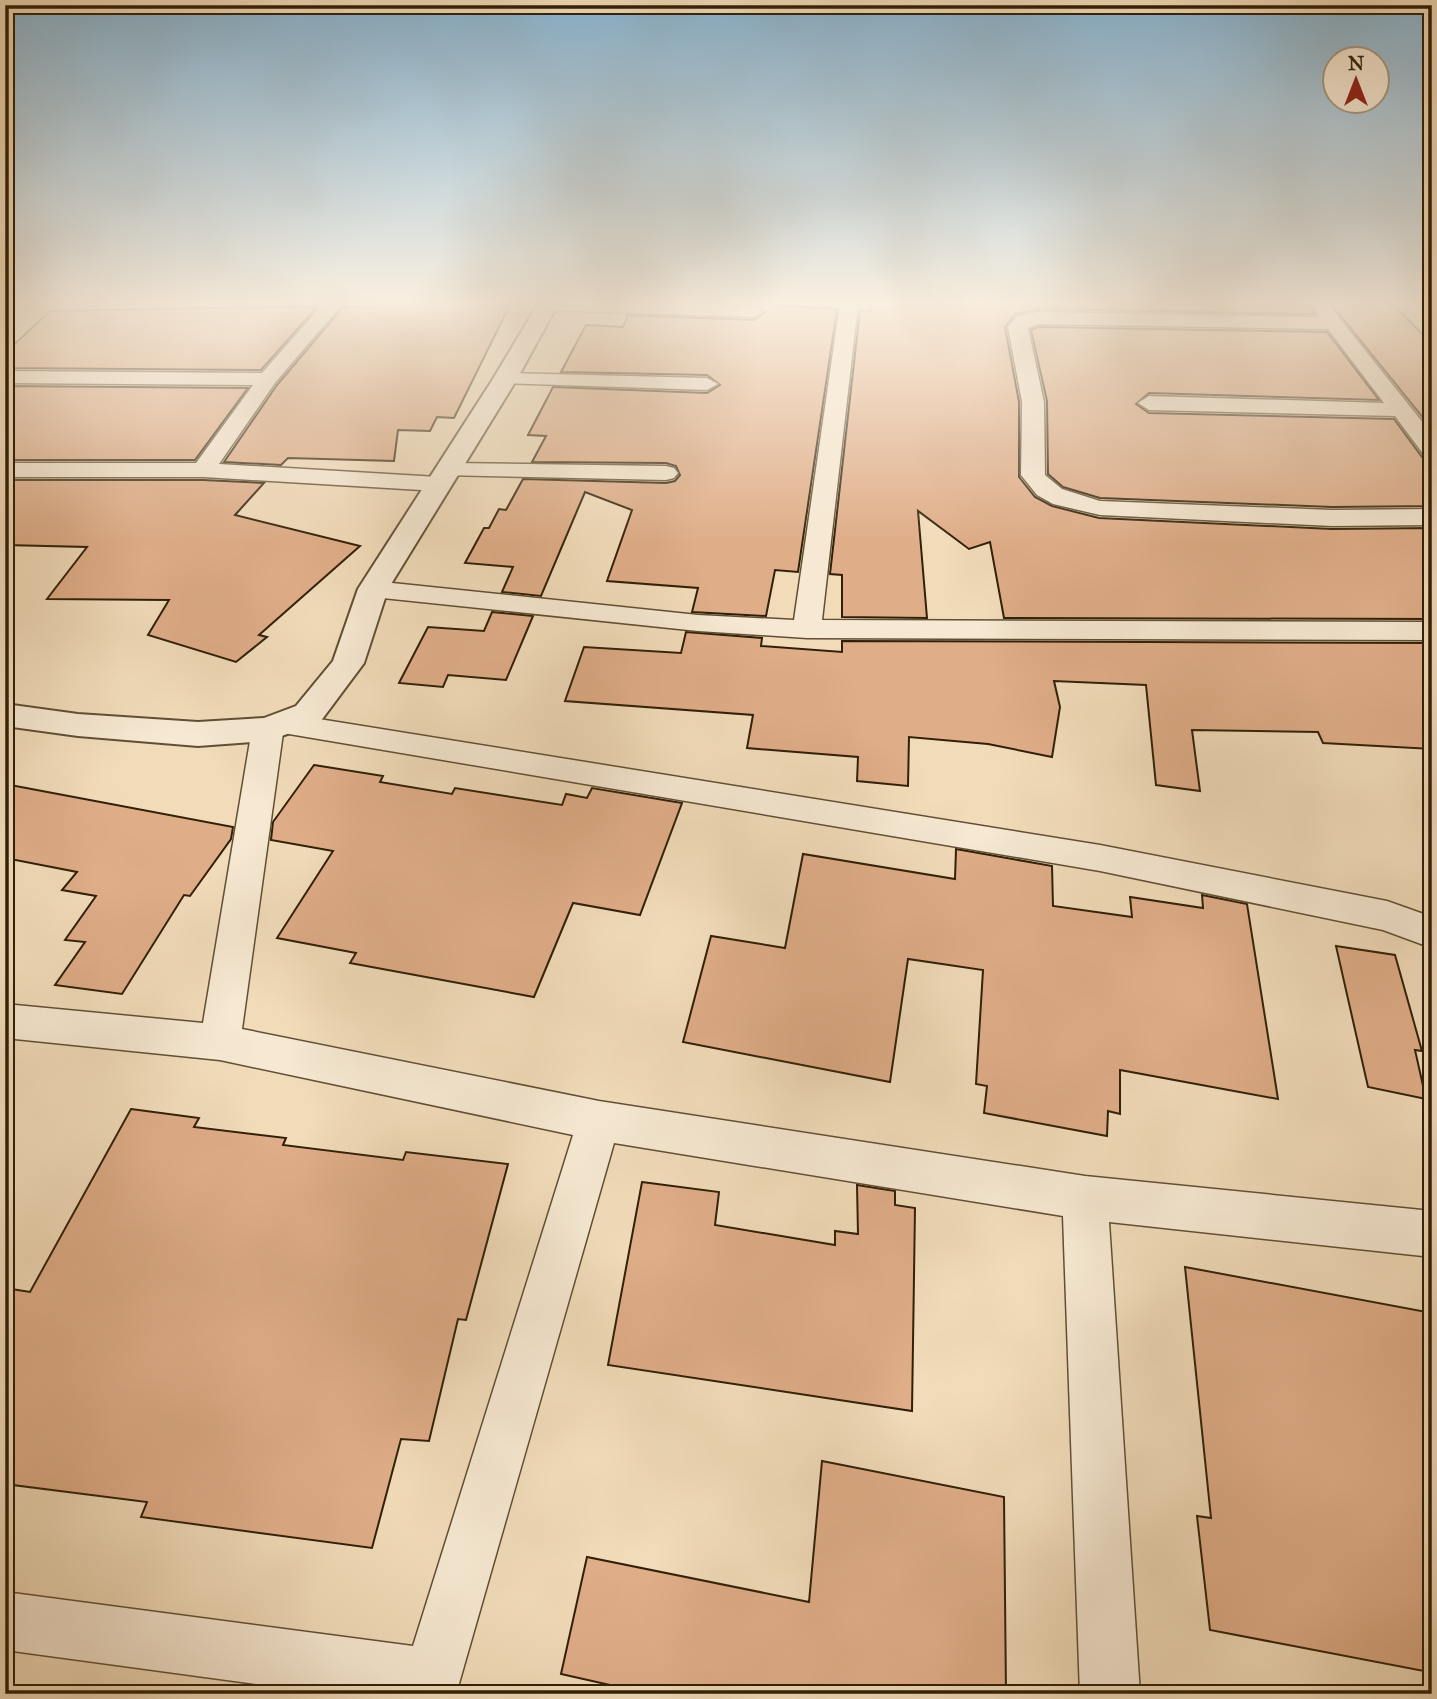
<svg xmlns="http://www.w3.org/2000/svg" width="1437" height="1699" font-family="'IM FELL Great Primer',serif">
<rect width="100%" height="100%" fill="#f1dbb9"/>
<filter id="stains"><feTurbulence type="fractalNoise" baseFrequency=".00286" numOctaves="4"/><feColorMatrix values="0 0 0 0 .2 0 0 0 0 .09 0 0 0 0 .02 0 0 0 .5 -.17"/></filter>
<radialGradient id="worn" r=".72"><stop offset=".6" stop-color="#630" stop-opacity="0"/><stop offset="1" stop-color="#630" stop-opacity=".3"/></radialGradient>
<!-- building -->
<g fill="#dfad88" stroke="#302007" stroke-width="2">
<polygon points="378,304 486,304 484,306 509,307 454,418 437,417 430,431 398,430 394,461 288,458 281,465 224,462 277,385 343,307 376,307"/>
<polygon points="747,304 837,309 798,572 775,570 766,616 692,612 698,588 607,581 632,510 585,492 541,596 502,592 513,567 465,563 484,528 489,528 499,509 506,510 523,479 666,483 675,481 680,475 676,466 666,463 532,462 546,436 528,435 553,387 707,393 720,385 707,375 561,372 586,325 623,327 628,315 754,320 766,312"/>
<polygon points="871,304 1310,304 1315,314 1039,309 1015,314 1005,327 1019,402 1019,477 1035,497 1052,506 1099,518 1332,529 1432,528 1432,619 1004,618 990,542 969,549 918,511 927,618 842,617 842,575 830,574 860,310 870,311"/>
<polygon points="1331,304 1393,304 1432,344 1432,429"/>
<polygon points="275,307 317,307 261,370 5,368 5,353 50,311"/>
<polygon points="1039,327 1327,332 1379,400 1149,393 1136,404 1149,413 1394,419 1422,457 1432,459 1432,506 1332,507 1100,498 1063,487 1048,474 1047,401 1031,330"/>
<polygon points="5,386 248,388 195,460 5,460"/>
<polygon points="5,480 203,480 264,483 235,515 360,546 259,635 267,637 236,662 148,635 169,600 47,599 87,547 5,545"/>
<polygon points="492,612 533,616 506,680 448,675 443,687 399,683 428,627 484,631"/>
<polygon points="686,632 762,638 761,646 842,652 842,641 1432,643 1432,749 1323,743 1318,732 1192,730 1200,791 1156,785 1146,685 1054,681 1060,707 1052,757 988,744 909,737 908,786 857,781 858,757 747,748 753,715 565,701 584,647 681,653"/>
<polygon points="314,765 383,776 380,782 452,794 455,788 562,805 566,794 587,798 592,788 682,803 640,915 573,903 534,997 350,963 356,953 277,938 333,851 271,840 273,822"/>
<polygon points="5,784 233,827 231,839 190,896 184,895 122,994 55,985 85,942 65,940 96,896 62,890 77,872 5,858"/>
<polygon points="956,849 1052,866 1053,906 1132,917 1130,897 1203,908 1202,895 1247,904 1278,1099 1120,1070 1120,1114 1108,1111 1107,1136 984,1113 987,1086 976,1084 983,970 908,959 890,1082 683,1042 711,936 785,948 803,854 955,879"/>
<polygon points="1336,946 1395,955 1422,1051 1415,1050 1426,1099 1368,1087"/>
<polygon points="131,1109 199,1118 194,1127 286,1138 283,1145 403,1160 406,1152 508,1164 466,1320 458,1319 429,1441 401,1439 372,1548 141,1517 147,1502 5,1484 5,1288 30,1292"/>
<polygon points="642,1182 719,1192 715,1225 835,1245 835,1231 858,1234 857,1185 895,1191 895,1205 915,1208 912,1411 608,1365"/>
<polygon points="1185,1267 1432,1313 1432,1648 1423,1649 1429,1672 1210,1630 1197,1516 1211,1518"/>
<polygon points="822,1461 1004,1497 1006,1694 650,1694 561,1674 587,1557 809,1602"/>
</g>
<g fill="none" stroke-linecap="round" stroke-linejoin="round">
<!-- minor casing -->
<g stroke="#604f34" stroke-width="3">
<g id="minor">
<polygon points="323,304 342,304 275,383 219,464 438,477 447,479 450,484 447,489 438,491 203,477 5,477 5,463 196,463 253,385 5,383 5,371 262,373"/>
<path d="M538,304c28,0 216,-5 225,7l-9,6 -207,-7z"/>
<polygon points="840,304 858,304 822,620 1432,622 1432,640 807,638 698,631 373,597 363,595 359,589 363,583 373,581 698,615 794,620"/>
<polygon points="1312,304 1328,304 1432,434 1432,457 1424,455 1395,416 1149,410 1138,403 1149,396 1384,403 1328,329 1039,324 1028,328 1044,402 1045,475 1062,489 1100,501 1332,510 1432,509 1432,525 1332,526 1100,515 1053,504 1037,495 1021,475 1022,402 1008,327 1017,316 1039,312 1319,317"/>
<polygon points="505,373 707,378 718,384 707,390 498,383 494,379"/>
<polygon points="449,463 666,466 674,468 678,473 674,478 666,480 441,475 437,470 441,465"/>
<polygon points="288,714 1100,845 1387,901 1432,917 1432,948 1383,930 1100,871 283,733 242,1029 599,1101 1085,1176 1432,1211 1432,1257 1109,1222 1140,1694 1080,1694 1063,1216 614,1143 456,1694 329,1694 5,1650 5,1592 413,1646 573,1135 220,1060 5,1038 5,1004 203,1023 252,729 257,722 275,720"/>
</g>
</g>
<!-- tertiary casing -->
<g stroke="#604f34" stroke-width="4">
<polygon id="tertiary" points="538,304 558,304 517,379 388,589 364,663 320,722 268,741 198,746 78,736 5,726 5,704 78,714 198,722 264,718 296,706 333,661 358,589 493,379"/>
</g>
<!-- minor -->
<use href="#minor" fill="#f6e8d2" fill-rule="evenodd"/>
<!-- tertiary -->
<use href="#tertiary" fill="#f6e8d2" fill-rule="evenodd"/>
</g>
<!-- sky -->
<linearGradient id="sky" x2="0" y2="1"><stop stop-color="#89b6d4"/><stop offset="0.56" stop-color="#f9efe0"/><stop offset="1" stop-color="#f9efe0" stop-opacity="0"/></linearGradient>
<rect width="1437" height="542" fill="url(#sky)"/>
<!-- margin -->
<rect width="1437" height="1699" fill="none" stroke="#f1dbb9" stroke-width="28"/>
<rect x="7" y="7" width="1423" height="1685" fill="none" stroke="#302007" stroke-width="3.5"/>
<rect x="14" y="14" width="1409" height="1671" fill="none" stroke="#302007" stroke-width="2"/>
<!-- north arrow -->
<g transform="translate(1356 80)"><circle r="33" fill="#f6e8d2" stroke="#a79881" stroke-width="2"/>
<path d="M0-5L12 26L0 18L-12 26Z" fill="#8f2418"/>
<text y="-10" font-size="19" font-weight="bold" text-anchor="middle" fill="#302007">N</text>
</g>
<rect width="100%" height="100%" filter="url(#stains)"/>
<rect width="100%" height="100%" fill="url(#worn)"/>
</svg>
